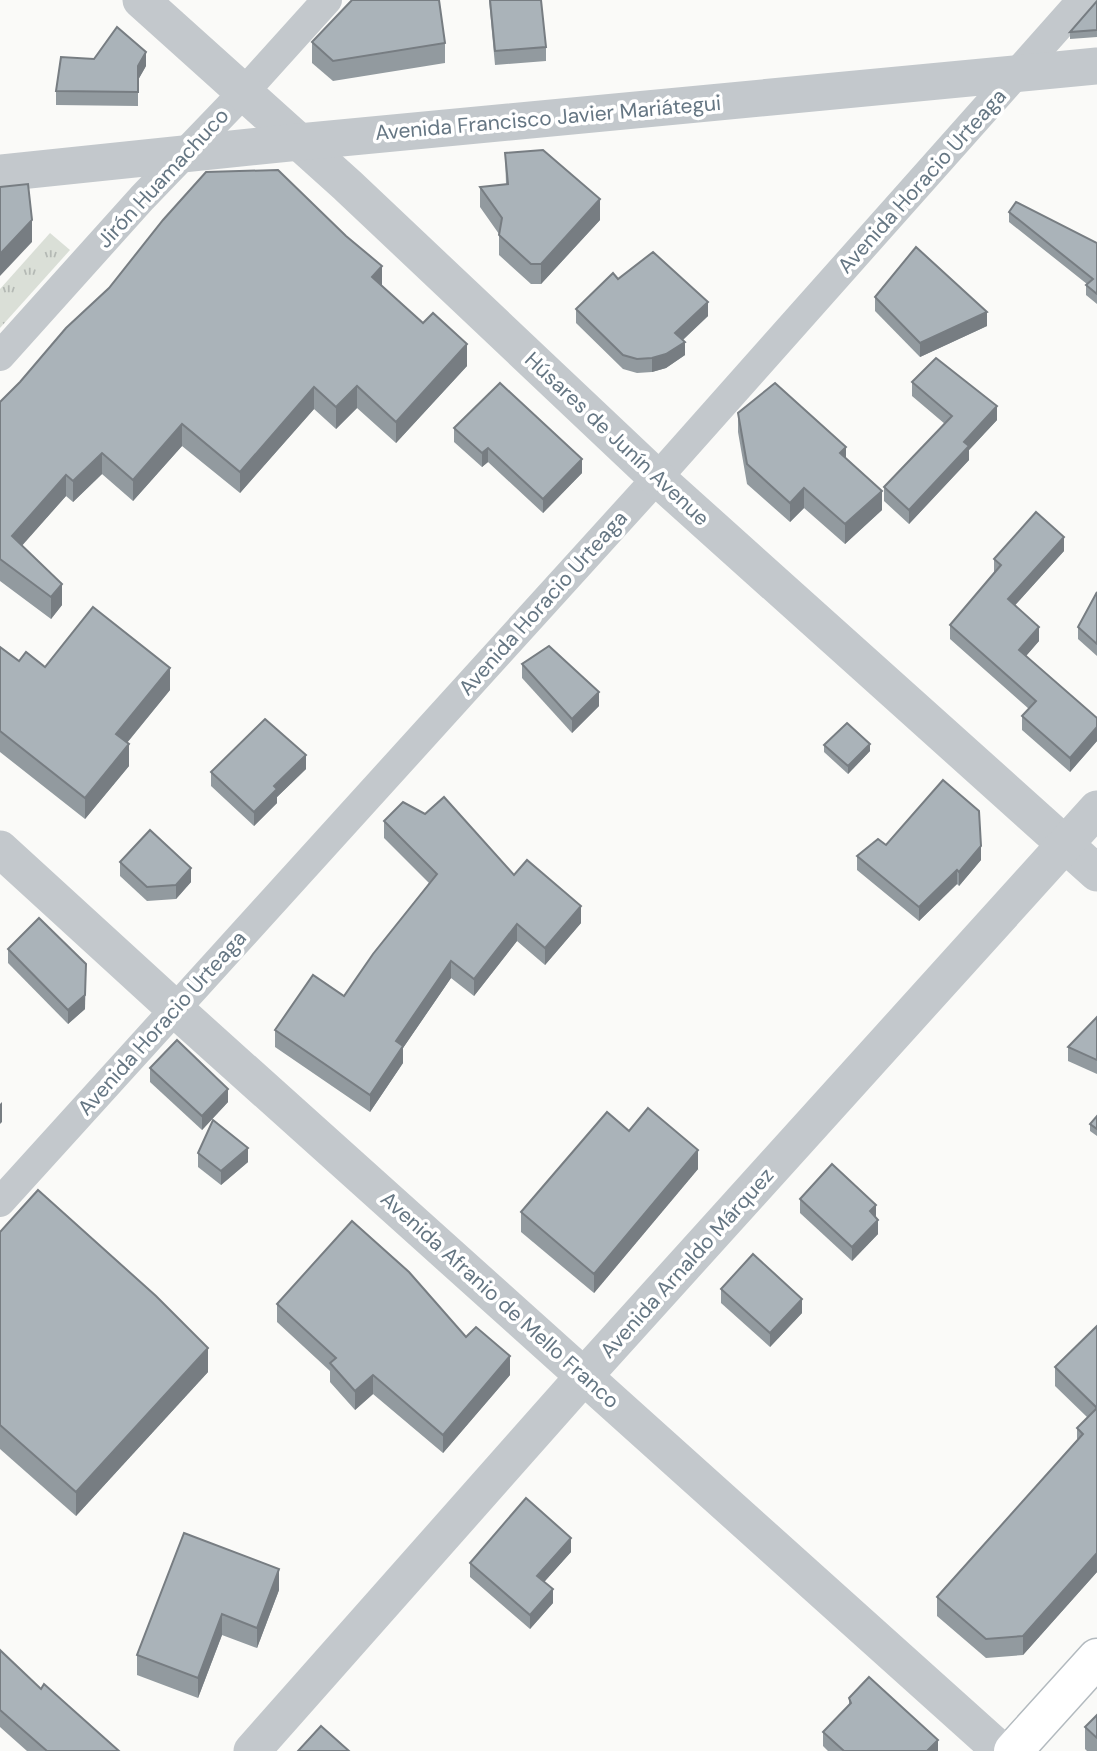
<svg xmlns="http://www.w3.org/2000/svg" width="1097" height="1751" font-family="'DM Sans',sans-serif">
<defs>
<pattern id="grass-tufts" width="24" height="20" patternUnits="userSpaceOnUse" patternTransform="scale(1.75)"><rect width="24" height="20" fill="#dadfd7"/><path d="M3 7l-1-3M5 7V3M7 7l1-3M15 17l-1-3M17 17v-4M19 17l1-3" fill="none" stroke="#b4b9b4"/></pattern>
</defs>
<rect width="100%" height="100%" fill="#fafaf8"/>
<!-- grass -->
<polygon fill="url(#grass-tufts)" points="50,233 70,250 0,328 0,289"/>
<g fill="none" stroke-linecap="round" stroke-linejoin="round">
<!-- secondary casing -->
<g stroke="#b3babf" stroke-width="41">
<polyline id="secondary" points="1013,1751 1097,1658"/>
</g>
<!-- minor -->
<g stroke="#c3c8cc" stroke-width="30">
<polyline points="0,356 142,198 244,92 327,0"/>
<polyline points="0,1202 657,478 1082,0"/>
</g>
<!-- tertiary -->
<g stroke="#c3c8cc" stroke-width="37">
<polyline points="141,0 347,185 657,478 1097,873"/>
<polyline points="0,173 299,142 1097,66"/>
<polyline points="0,849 175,1009 1001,1751"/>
<polyline points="252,1751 585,1375 1097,809"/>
</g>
<!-- secondary -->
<use href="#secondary" stroke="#fff" stroke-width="38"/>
</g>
<!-- wall -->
<g fill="#929a9f">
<polygon points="489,0 541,0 546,47 546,61 495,65"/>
<polygon points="1097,1 1097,37 1070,39 1070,32"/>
<polygon points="312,42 445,43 445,63 333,81 312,63"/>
<polygon points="146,66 138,80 138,106 56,105 56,91"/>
<polygon points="505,153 600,220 541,284 531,284 499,255 499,234 480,207 480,187 506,184"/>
<polygon points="1009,212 1097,243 1097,304 1086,295 1086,285 1087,284 1009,222"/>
<polygon points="618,279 708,316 683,340 685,355 666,368 652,372 637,373 623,369 576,323 576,309"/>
<polygon points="382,286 467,366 396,443 357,408 336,429 314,409 240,493 182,446 133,501 102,474 73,502 66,496 22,545 62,605 51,619 0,581 0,402"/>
<polygon points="875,297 987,326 920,357 875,311"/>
<polygon points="912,382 997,420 969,450 969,460 909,524 884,501 884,487 945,424 912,396"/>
<polygon points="738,413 846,459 882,510 845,544 804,508 790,522 747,484 738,432"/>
<polygon points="454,428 582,473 543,513 488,462 482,467 454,442"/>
<polygon points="1064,551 1015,605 1039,641 1026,656 1097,718 1097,741 1070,772 1022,730 1022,716 1029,709 950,639 950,625 994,573 994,559"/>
<polygon points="1097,592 1097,656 1078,639 1078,627"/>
<polygon points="0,647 19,661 45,667 170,690 127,743 129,766 85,819 0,752"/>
<polygon points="522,664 599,706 572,733 522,678"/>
<polygon points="824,745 870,751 848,774 824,752"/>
<polygon points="306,769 277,797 277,803 254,826 211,786 211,772"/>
<polygon points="384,821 514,875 581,923 545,965 517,941 474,996 451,978 403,1048 403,1063 370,1112 275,1047 275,1030 344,996 429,883 384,838"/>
<polygon points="886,845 981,860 959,886 957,884 919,921 857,870 857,856"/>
<polygon points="120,862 191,882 176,899 147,901 120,876"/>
<polygon points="8,949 85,1009 68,1024 8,963"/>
<polygon points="1097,1017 1097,1074 1068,1061 1068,1047"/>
<polygon points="150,1068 228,1102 202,1130 150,1082"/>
<polygon points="1097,1116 1097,1136 1090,1131 1090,1124"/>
<polygon points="629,1131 698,1169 594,1293 521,1232 521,1212"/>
<polygon points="198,1153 248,1162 221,1185 198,1167"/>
<polygon points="800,1199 876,1217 878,1234 852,1261 800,1213"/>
<polygon points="0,1232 208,1372 76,1516 0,1449"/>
<polygon points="721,1289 802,1313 770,1347 721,1303"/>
<polygon points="277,1304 466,1337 510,1375 443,1453 373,1394 355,1410 330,1382 330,1371 277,1322"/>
<polygon points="1097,1326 1097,1572 1023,1655 986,1658 937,1616 937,1597 1077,1440 1077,1428 1088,1418 1055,1386 1055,1367"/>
<polygon points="184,1533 279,1590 257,1648 222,1635 198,1698 137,1675 137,1655"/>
<polygon points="571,1552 544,1582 553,1603 530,1629 470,1577 470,1563"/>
<polygon points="0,1650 41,1689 119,1751 27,1751 0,1727"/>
<polygon points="849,1698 938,1751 828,1751 823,1746 823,1732 849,1705"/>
<polygon points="1097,1715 1097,1751 1087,1751 1085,1749 1085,1727"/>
</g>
<!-- shaded-wall -->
<g fill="#777d82">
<polygon points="146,52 146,66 138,80 138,106 138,66"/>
<polygon points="600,199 600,220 541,284 541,264"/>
<polygon points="32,220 32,242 0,276 0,254"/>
<polygon points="382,266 382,288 372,277"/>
<polygon points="708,302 708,316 675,347 675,333"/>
<polygon points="987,312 987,326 920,357 920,343"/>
<polygon points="685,342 685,355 666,368 652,372 652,358"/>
<polygon points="467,344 467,366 396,443 396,422"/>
<polygon points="357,386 357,408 336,429 336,407"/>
<polygon points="314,387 314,409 240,493 240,472"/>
<polygon points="997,406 997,420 969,450 969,460 909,524 909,510 964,442"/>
<polygon points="182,424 182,446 133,501 133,480"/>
<polygon points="846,447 846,466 840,453"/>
<polygon points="488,448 488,462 482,467 482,453"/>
<polygon points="102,453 102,474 73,502 73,481"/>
<polygon points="582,459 582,473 543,513 543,499"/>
<polygon points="66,475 66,496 12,557 12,536"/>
<polygon points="804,488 804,508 790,522 790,503"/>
<polygon points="882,491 882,510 845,544 845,524"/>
<polygon points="1064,537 1064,551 1008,613 1008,599"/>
<polygon points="62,584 62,605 51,619 51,597"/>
<polygon points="1039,627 1039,641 1019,664 1019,650"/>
<polygon points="170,668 170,690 116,756 116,734"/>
<polygon points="599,692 599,706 572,733 572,719"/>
<polygon points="1097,727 1097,741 1070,772 1070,758"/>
<polygon points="129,744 129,766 85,819 85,798"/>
<polygon points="870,744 870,751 848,774 848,766"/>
<polygon points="306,755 306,769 277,797 277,803 254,826 254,812 274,786"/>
<polygon points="981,846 981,860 959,886 959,872"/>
<polygon points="191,868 191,882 176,899 176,885"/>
<polygon points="957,870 957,884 919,921 919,907"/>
<polygon points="581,906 581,923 545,965 545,948"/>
<polygon points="517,924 517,941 474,996 474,979"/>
<polygon points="451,961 451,978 403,1048 403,1063 370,1112 370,1095 396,1041"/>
<polygon points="86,964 85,1009 68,1024 68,1010"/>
<polygon points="228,1089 228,1102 202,1130 202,1116"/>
<polygon points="2,1102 2,1122 0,1124 0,1104"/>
<polygon points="248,1148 248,1162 221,1185 221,1171"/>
<polygon points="698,1150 698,1169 594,1293 594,1274"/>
<polygon points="876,1205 876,1219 870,1211"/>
<polygon points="878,1220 878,1234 852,1261 852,1247"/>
<polygon points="802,1299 802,1313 770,1347 770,1333"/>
<polygon points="208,1348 208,1372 76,1516 76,1492"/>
<polygon points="510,1356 510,1375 443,1453 443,1435"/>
<polygon points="373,1375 373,1394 355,1410 355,1391"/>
<polygon points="571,1538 571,1552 537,1590 537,1576"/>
<polygon points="1097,1553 1097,1572 1023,1655 1023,1636"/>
<polygon points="279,1569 279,1590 257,1648 257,1628"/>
<polygon points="553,1589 553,1603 530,1629 530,1615"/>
<polygon points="222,1614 222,1635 198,1698 198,1678"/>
<polygon points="938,1740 938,1751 927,1751"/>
</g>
<!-- building -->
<g fill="#aab3b9" stroke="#777d82" stroke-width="2">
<polygon points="352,0 439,0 445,43 333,61 312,42"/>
<polygon points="490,0 541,0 546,47 495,51"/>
<polygon points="1097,1 1097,30 1070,32"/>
<polygon points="117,27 146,52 138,66 138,92 56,91 61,57 94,59"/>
<polygon points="543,150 600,199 541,264 531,264 499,235 502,218 480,187 508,184 505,153"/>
<polygon points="278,170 346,236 382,266 372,277 423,323 433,313 467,344 396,422 357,386 336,407 314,387 240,472 182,424 133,480 102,453 73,481 66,475 12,536 62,584 51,597 0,559 0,402 20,382 66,328 109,288 163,220 206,172"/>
<polygon points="28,184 32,220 0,254 0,187"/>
<polygon points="1016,202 1097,243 1097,294 1086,285 1093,279 1009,212"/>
<polygon points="916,247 987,312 920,343 875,297"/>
<polygon points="653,252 708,302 675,333 685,342 666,354 652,358 637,359 623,355 576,309 613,273 618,279"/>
<polygon points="936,358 997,406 964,442 969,446 909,510 884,487 952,416 912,382"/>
<polygon points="500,383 582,459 543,499 488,448 482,453 454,428"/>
<polygon points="775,383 846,447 840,453 882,491 845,524 804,488 790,503 747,464 738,413"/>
<polygon points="1036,512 1064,537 1008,599 1039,627 1019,650 1097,718 1097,727 1070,758 1022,716 1036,701 950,625 1001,565 994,559"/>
<polygon points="1097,592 1097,644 1078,627"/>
<polygon points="93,607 170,668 116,734 129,744 85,798 0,731 0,647 19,661 26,652 45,667"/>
<polygon points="549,646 599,692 572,719 522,664"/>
<polygon points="265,719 306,755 274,786 277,789 254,812 211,772"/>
<polygon points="847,723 870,744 848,766 824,745"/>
<polygon points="943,780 979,811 981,846 959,872 957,870 919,907 857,856 878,839 886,845"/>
<polygon points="444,797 514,875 527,860 581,906 545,948 517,924 474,979 451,961 396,1041 403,1046 370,1095 275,1030 313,975 344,996 373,954 437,874 384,821 403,802 425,814"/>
<polygon points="150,830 191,868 176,885 147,887 120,862"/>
<polygon points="39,918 86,964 85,995 68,1010 8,949"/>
<polygon points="1097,1017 1097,1060 1068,1047"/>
<polygon points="177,1040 228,1089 202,1116 150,1068"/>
<polygon points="648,1108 698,1150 594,1274 521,1212 607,1112 629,1131"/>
<polygon points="1097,1116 1097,1129 1090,1124"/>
<polygon points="213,1120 248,1148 221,1171 198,1153"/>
<polygon points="832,1164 876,1205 870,1211 878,1220 852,1247 800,1199"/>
<polygon points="38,1190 156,1296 208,1348 76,1492 0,1425 0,1232"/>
<polygon points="352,1221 409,1272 466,1337 476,1327 510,1356 443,1435 373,1375 355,1391 330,1363 336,1358 277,1304"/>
<polygon points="753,1254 802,1299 770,1333 721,1289"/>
<polygon points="1097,1326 1097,1408 1055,1367"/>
<polygon points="1097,1408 1097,1553 1023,1636 986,1639 937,1597 1083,1434 1077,1428"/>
<polygon points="526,1498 571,1538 537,1576 553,1589 530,1615 470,1563"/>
<polygon points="184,1533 279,1569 257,1628 222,1614 198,1678 137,1655"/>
<polygon points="0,1650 41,1689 44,1684 119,1751 47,1751 0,1710"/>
<polygon points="869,1677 938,1740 927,1751 844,1751 823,1732 851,1703 849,1698"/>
<polygon points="1097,1715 1097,1738 1085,1727"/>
<polygon points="321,1726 349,1751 298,1751"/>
</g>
<g text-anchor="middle" stroke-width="7" stroke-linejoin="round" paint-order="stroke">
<!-- street labels -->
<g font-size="21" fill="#657683" stroke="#fff">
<text transform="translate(548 118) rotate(-5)" y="7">Avenida Francisco Javier Mariátegui</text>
<text transform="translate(163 178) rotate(-47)" y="7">Jirón Huamachuco</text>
<text transform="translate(922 181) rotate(-48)" y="7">Avenida Horacio Urteaga</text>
<text transform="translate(617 439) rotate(43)" y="7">Húsares de Junín Avenue</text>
<text transform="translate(543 603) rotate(-48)" y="7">Avenida Horacio Urteaga</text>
<text transform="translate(162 1023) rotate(-48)" y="7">Avenida Horacio Urteaga</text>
<text transform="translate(687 1263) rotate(-48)" y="7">Avenida Arnaldo Márquez</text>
<text transform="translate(500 1300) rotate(42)" y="7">Avenida Afranio de Mello Franco</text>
</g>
</g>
</svg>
